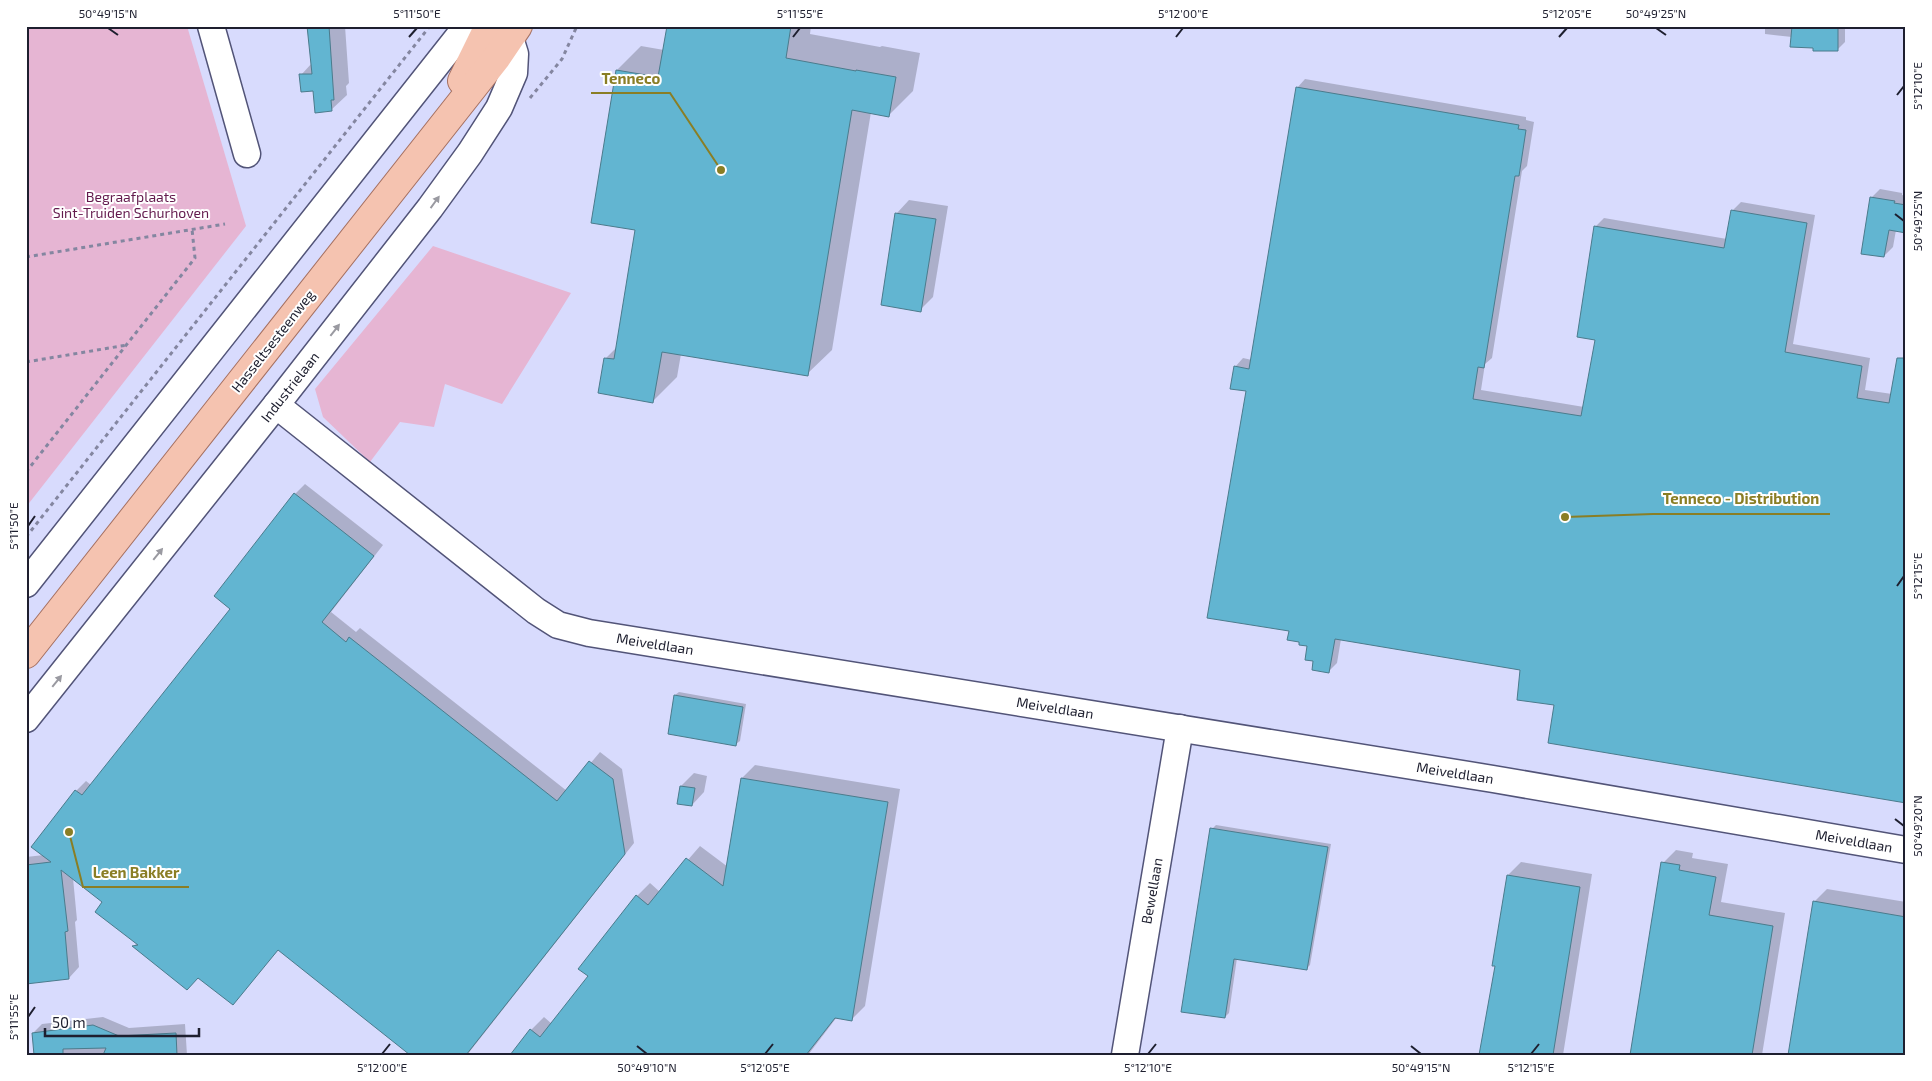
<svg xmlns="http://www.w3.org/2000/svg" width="1932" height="1081" font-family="'Exo 2',sans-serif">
<rect width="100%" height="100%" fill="#d8dbfd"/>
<!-- green -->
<g fill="#e6b5d3">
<polygon points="26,26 187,26 246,226 26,507"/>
<polygon points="433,246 571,293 502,404 445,384 434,427 400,422 370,462 323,417 315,389"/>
</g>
<!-- shadow -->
<g fill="#0003">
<polygon points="228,26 255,26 229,29"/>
<polygon points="309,26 345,26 349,83 346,86 347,95 331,110 301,75 312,63"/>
<polygon points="679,26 811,26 810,34 880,47 882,46 920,53 913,91 889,115 871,112 832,350 807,374 681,354 677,377 653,401 606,358 617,347 636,229 592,222 617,70 641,46 664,50"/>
<polygon points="1765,26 1845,26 1845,42 1837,50 1815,46 1792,37 1765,34"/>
<polygon points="1305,79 1526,117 1526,120 1534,122 1527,166 1522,171 1492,358 1485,364 1481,390 1584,407 1596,339 1595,227 1604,218 1727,239 1732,211 1741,202 1815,215 1793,344 1870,358 1865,390 1892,394 1906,801 1555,704 1521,669 1341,639 1337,663 1329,671 1315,660 1308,645 1301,641 1290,630 1248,390 1235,367 1243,358 1252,360 1297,88"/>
<polygon points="1880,189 1902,193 1902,195 1906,196 1906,232 1896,230 1893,247 1884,256 1871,198"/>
<polygon points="909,200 948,206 933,297 920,310 882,304 897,213"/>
<polygon points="305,484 383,545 331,612 356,632 360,628 567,791 600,752 622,769 634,843 467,1055 412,1055 279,949 232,1004 198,977 134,946 137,943 104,902 73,878 77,920 75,922 79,967 69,978 26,979 26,857 44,855 76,791 86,781 91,785 232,608 295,494"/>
<polygon points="679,692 746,704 740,741 736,744 675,695"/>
<polygon points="755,765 900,789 865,1006 852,1019 837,1017 808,1055 512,1055 531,1030 544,1017 552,1024 590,976 637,896 650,883 660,892 700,846 728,867 742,778"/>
<polygon points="694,773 707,776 704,792 692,805 681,786"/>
<polygon points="1216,825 1331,844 1310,965 1306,969 1237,958 1229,1013 1225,1017 1212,829"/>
<polygon points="1676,850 1693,853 1692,858 1728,864 1721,902 1785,913 1762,1055 1631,1055 1663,863"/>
<polygon points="1521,862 1592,874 1563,1055 1481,1055 1496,965 1508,875"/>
<polygon points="1827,889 1906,902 1906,1055 1814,902"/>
<polygon points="103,1017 129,1028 185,1024 187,1055 49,1055 33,1033 42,1024"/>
</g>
<!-- building -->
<g fill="#62b5d1" stroke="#4b7b8c">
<polygon points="307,26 329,26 334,100 331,100 332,111 315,113 313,91 301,92 299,74 312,74"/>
<polygon points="667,26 791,26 786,58 856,71 856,70 896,77 889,117 852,110 808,376 662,352 653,403 598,393 604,358 614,359 635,230 591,223 616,70 658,77"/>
<polygon points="1792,26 1838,26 1838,51 1813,51 1813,48 1790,47"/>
<polygon points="1296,87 1519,125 1518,129 1526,130 1519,176 1515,176 1484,368 1478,367 1473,399 1581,416 1595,340 1577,337 1594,226 1724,248 1731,210 1807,223 1785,352 1862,366 1857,398 1889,403 1897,358 1906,358 1906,803 1548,743 1554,705 1517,700 1520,670 1335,639 1329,673 1312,670 1313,661 1305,660 1307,646 1299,645 1299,642 1287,640 1289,631 1207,618 1246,391 1230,389 1234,366 1249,369"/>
<polygon points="1870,197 1895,201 1894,203 1906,205 1906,233 1889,230 1884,257 1861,254"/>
<polygon points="895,213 936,219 921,312 881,305"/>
<polygon points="294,493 374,556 322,622 346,642 349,637 557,801 589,761 613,779 625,854 466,1055 410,1055 278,950 233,1005 198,978 187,990 132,946 138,945 95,912 102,902 61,870 68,931 65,932 69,979 26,984 26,865 51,862 31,847 75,790 82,795 230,609 214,596"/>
<polygon points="674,695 743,707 736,746 668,734"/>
<polygon points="741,778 888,802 852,1021 835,1018 806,1055 510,1055 530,1029 540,1037 588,976 578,969 636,895 648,905 686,858 723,886"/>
<polygon points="680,786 695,788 692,806 677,804"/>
<polygon points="1210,828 1328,847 1307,970 1234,959 1225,1018 1181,1012"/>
<polygon points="1661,862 1680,865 1679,870 1716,877 1709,915 1773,926 1752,1055 1630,1055"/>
<polygon points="1507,875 1580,887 1553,1055 1479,1055 1495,966 1492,966"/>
<polygon points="1813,901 1906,917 1906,1055 1788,1055"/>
<polygon points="93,1025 119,1036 176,1033 177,1055 103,1055 106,1048 63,1049 63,1055 34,1055 32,1033"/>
</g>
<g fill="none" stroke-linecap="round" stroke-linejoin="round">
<!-- minor casing -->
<g stroke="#525478" stroke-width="29">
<g id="minor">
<polyline points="211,26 247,154"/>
<polyline points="276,405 536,611 558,625 589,633 1493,779 1906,850"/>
<polyline points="26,584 467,26"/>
<polyline points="26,719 276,405 430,208 470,153 499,108 514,73 515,54 510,38"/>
<polyline points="1125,1055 1180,728"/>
</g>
</g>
<!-- major casing -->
<g stroke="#a57061" stroke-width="30">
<g id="major">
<polyline points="462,81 489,26"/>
<polyline points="26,654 497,57 518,26"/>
</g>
</g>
<!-- path -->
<g stroke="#8486a0" stroke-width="3" stroke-dasharray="4 4" stroke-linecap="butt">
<polyline points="530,98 562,59 577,26"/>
<polyline points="26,257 225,224"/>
<polyline points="26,362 127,345"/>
<polyline points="26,472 195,258 192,229"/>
<polyline points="26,537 430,26"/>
</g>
<!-- minor -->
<use href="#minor" stroke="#fff" stroke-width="26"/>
<!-- major -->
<use href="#major" stroke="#f5c3b0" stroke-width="28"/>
</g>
<!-- one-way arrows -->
<defs><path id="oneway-solid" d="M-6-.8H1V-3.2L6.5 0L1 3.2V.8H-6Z" transform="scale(1.25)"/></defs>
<g fill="#9a9aa1">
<use href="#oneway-solid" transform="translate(435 202) rotate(-54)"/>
<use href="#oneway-solid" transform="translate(335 330) rotate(-52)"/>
<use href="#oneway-solid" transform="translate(158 554) rotate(-51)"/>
<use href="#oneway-solid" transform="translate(57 681) rotate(-51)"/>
</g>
<!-- ticks -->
<path fill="none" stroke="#1e1f2f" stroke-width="2" d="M108,28l10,7M1656,28l10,7M409,37l8,-9M793,37l7,-9M1176,37l7,-9M1559,37l8,-9M1897,95l7,-9M1895,214l9,7M28,526l7,-10M1897,586l7,-10M1895,819l9,7M28,1017l7,-10M637,1046l10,8M1411,1046l10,8M382,1054l8,-10M765,1054l8,-10M1148,1054l8,-10M1531,1054l8,-10"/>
<g text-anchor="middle" stroke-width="4" stroke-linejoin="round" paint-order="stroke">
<!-- park labels -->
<g font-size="14" fill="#631a4d" stroke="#fff">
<text x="131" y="202">Begraafplaats<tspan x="131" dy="16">Sint-Truiden Schurhoven</tspan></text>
</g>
<!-- street labels -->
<g font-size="14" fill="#1e1f2f" stroke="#fff">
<text transform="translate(273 341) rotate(-52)" y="5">Hasseltsesteenweg</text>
<text transform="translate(290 387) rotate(-52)" y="5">Industrielaan</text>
<text transform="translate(655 644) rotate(9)" y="5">Meiveldlaan</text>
<text transform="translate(1055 708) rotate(9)" y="5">Meiveldlaan</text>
<text transform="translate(1455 773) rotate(9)" y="5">Meiveldlaan</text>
<text transform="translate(1854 841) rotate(10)" y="5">Meiveldlaan</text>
<text transform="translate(1152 891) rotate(-80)" y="5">Bewellaan</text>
</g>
</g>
<!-- callouts -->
<path fill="none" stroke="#8a7e25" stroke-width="2" d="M721 170L670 93H591M1565 517L1653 514H1830M69 832L83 887H189"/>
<g fill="#8a7e25" stroke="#fff" stroke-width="2">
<circle cx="721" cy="170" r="5"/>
<circle cx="1565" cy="517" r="5"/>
<circle cx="69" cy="832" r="5"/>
</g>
<g font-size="15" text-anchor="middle" font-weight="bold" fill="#8a7e25" stroke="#fff" stroke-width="4" stroke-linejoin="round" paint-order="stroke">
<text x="631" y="84">Tenneco</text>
<text x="1741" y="504">Tenneco - Distribution</text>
<text x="136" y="878">Leen Bakker</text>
</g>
<!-- border -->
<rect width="1932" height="1081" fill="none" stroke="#ffffff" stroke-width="55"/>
<!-- scale -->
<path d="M45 1028v8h154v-8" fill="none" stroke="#1e1f2f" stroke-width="2.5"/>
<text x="52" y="1028" font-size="15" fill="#1e1f2f" stroke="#ffffff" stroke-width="4" paint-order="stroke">50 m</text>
<rect x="28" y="28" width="1876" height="1026" fill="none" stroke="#1e1f2f" stroke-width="2"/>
<g font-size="12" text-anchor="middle" fill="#1e1f2f">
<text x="108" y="18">50°49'15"N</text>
<text x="417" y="18">5°11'50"E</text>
<text x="800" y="18">5°11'55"E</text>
<text x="1183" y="18">5°12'00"E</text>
<text x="1567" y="18">5°12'05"E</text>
<text x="1656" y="18">50°49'25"N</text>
<text transform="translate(1918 86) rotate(-90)" y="4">5°12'10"E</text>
<text transform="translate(1918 221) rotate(-90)" y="4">50°49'25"N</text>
<text transform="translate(14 526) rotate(-90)" y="4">5°11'50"E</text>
<text transform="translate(1918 576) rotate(-90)" y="4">5°12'15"E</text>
<text transform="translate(1918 826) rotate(-90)" y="4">50°49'20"N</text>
<text transform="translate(14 1017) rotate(-90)" y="4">5°11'55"E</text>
<text x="382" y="1072">5°12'00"E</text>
<text x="647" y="1072">50°49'10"N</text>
<text x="765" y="1072">5°12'05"E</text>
<text x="1148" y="1072">5°12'10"E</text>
<text x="1421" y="1072">50°49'15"N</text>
<text x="1531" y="1072">5°12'15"E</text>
</g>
</svg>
